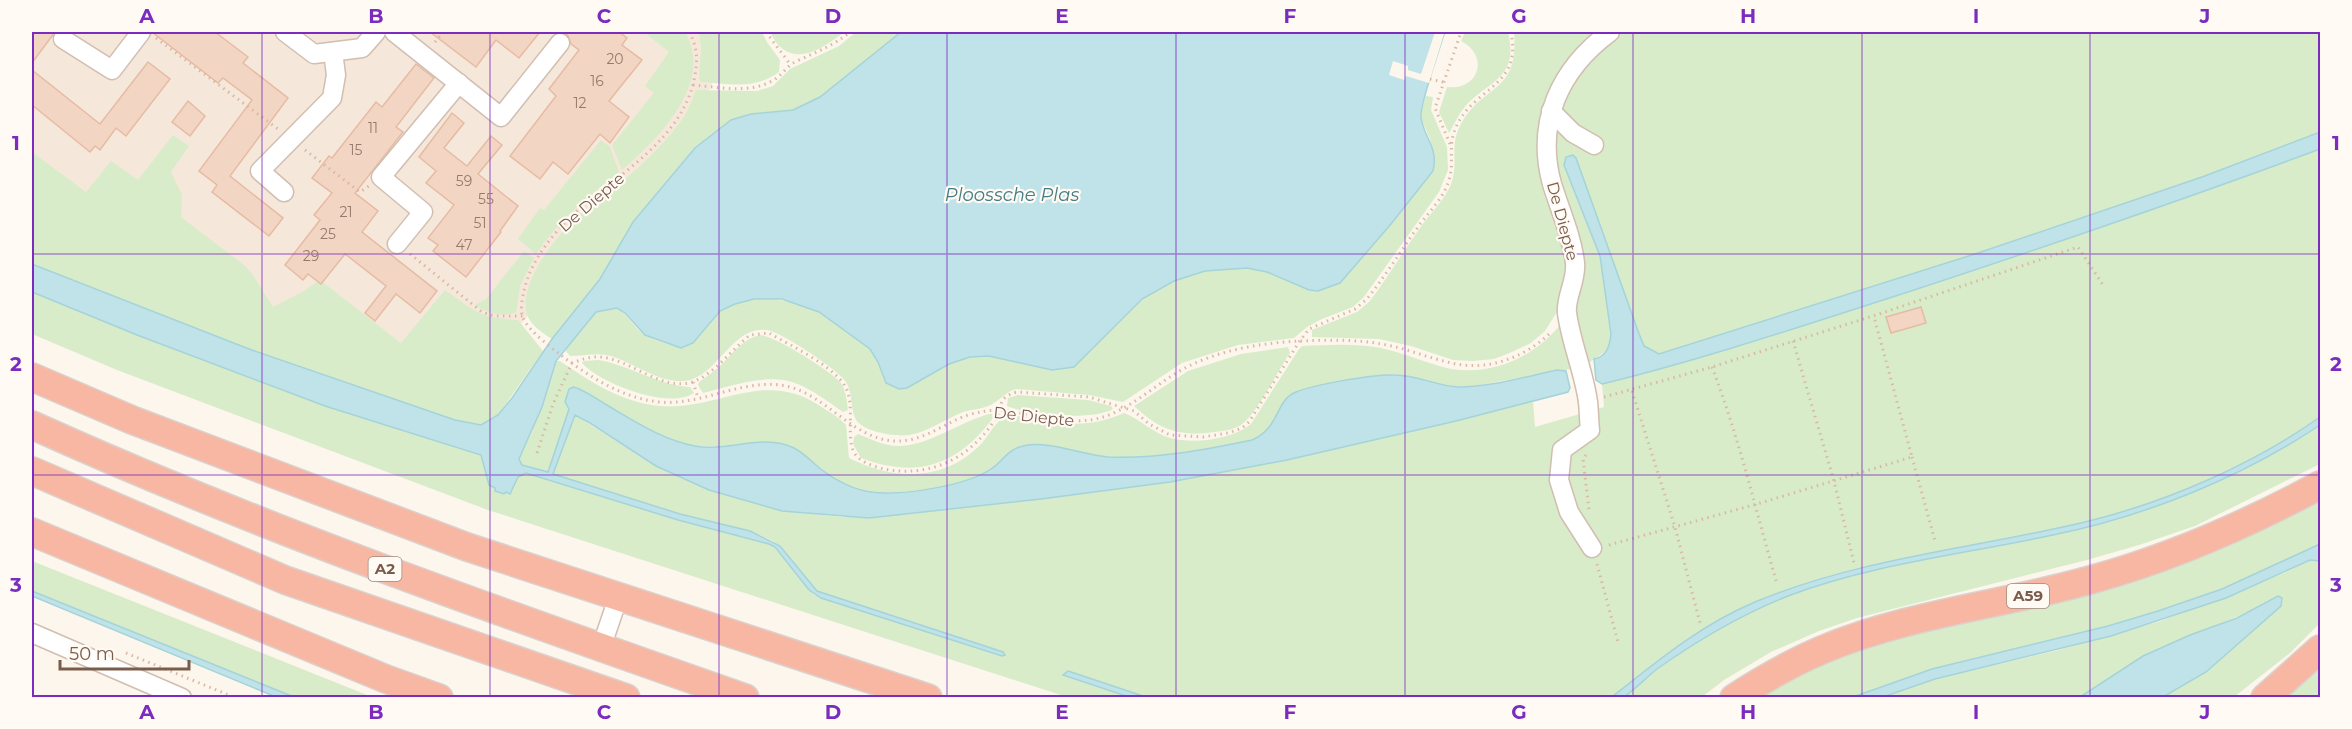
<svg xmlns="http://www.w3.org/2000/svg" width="2352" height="729" font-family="Montserrat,sans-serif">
<rect width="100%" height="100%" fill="#fdf6ec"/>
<!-- residential -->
<polygon fill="#f5e8da" points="32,32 736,32 728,45 698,117 454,402 32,241"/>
<!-- green -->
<g fill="#d8ecc9">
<path d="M644,32h41c30,51 -27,107 -63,138l-10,-25 42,-52 -9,-7 24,-34z"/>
<path d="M699,32h63l5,10 13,18 -1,12c-24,18 -50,12 -78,10l-2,-3 2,-31z"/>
<path d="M770,32h74c-25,20 -56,38 -74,0z"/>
<path d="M856,32h45l-81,65 -27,13 -42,4 -20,6 -36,28 -62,74 -33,57 -48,60c-8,-5 -20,-13 -24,-22 -13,-31 29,-82 51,-102 21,-20 47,-34 67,-55 15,-14 31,-31 41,-49 4,-7 6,-15 9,-21l61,1 16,-5 17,-17 49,-23z"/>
<path d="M1465,32h43c12,48 -22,49 -44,76 -6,7 -10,17 -15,25l-10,-21 8,-25c32,4 43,-31 14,-46z"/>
<path d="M1514,32h90l-58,79 24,154 -10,42 -15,24 -14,12 -19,9 -18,7 -21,2 -20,-1 -42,-14 -32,-7 -67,-2v-7l45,-18 13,-11c18,-24 34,-51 52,-76 10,-13 23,-26 29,-41 8,-21 -2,-37 9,-58 23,-44 59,-30 54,-94z"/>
<path d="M1617,32h703v100l-118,45 -224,76 -319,101 -15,-8 -6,-15 -63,-175 -10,4 -1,5 36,91 11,79c-2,20 -12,19 -26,31l-4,-12 -25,-174 -2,-61 23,10 -20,-21 6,-18z"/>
<path d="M1426,96l7,1 -2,13 16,37 1,23 -9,22 -75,105 -11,10 -31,12 -15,8 -13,11 -56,7 -56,18 -59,39 -34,-7 -73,-6c-10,3 -13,8 -22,14 -9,6 -21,6 -31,9 -18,7 -35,20 -54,23 -13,2 -48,-3 -54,-17 -5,-12 -2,-25 -9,-36 -7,-12 -65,-50 -79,-52 -36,-5 -48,47 -83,51 -25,2 -50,-18 -73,-25 -14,-4 -27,0 -41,0l-6,-7c11,-11 18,-28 31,-36 27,-17 32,10 50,22 10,6 25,9 36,13 13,-12 26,-28 40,-38 28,-18 68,-12 97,2 10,5 20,14 30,21 7,5 16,10 22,16 13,15 11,43 37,39l42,-24 21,-7 19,-1 63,14 37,-17 26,-29 27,-25 32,-18 31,-10 42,-3 20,4 42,18 9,1 22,-8 51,-59 42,-53 2,-8 -5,-24 -10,-23z"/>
<path d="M173,135l16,11 -18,26 11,23 -1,22 63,48 9,10 20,32 29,-15 18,-12 81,63 44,-53c30,21 34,28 73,30l25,31 -45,64 -17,10 -26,-5 -206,-71 -217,-85v-112l54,40 25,-31 27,19z"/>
<path d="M601,140l9,7 9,25c-34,27 -58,46 -83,82l-18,-15 22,-31 4,2z"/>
<path d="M2320,149v268c-67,47 -155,86 -235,105 -109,26 -225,36 -330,80 -53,22 -98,59 -143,95l-466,1 -78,-27 -5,4 66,22h-62l-579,-187 -371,-140 -85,-36v-42l105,43 188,71 157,49 7,30 6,4v2l15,2 8,-16 8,-4 152,47 91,24 5,3 40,48 190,60 -1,-3 -186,-61 -44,-50 -23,-10 -70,-17 -127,-40 22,-59 81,51 53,24 73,21 61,6 198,-18 129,-17 117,-22 246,-58 2,25 69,-20 -2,-23c102,-25 203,-59 303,-91 140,-46 278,-93 415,-144z"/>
<path d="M524,251l10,7 -14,28 -3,23 -2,4c-14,4 -28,0 -40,-8l11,-6z"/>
<path d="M1564,320l13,48 -104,18h-29l-14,-4 -75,-3 -57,12 -9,5 -18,30 -7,9 -12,5c-48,10 -95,20 -144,17 -27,-2 -54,-14 -81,-12 -17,2 -24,16 -37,25 -26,16 -62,20 -92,22 -27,2 -55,-5 -77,-22 -9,-8 -18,-17 -28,-22 -30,-13 -64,1 -95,-2 -37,-3 -90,-40 -122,-59l-7,2 -4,13 4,7 -21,63 -26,-7 -3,-6 13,-27 23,-71h5c29,20 63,42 100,45 59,5 104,-38 160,0 9,6 19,11 26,19l3,33c45,23 96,24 133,-15 9,-10 15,-26 29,-28 44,6 70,17 113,-2 16,6 29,20 46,25 24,6 61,2 81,-14l48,-75 3,-3c26,-1 53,-3 79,2 24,5 47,16 70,21 45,7 87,-14 113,-49z"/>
<path d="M760,335c15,1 71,36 81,48 5,8 6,18 7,27l-5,2c-16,-11 -30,-22 -48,-29 -28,-10 -64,3 -92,10l-5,-8 1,-3c8,-6 16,-11 23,-18 12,-12 21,-25 38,-29z"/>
<path d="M1288,347l2,6c-12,17 -33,61 -49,72 -8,5 -18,6 -27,7 -35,5 -54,-2 -80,-26l54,-35 53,-17z"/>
<path d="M598,360c32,5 59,25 92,27l4,6c-25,17 -93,-9 -112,-30l2,-2z"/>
<path d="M1018,395l70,5 23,6 2,3c-20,12 -85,6 -106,-3l1,-8z"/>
<path d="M989,414h3l1,4c-36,48 -76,61 -132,40l-8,-14 1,-7 4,-3c13,5 26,12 40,12 31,0 61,-24 91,-32z"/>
<path d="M2320,425v39l-125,62 -56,19 -52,15 -230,58 -38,13 -48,21 -47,28 -22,17 -80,1c57,-49 123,-91 195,-113 77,-23 158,-33 236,-50 90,-19 191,-59 267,-110z"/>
<polygon points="2320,499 2320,544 2222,589 2158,611 2108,626 1932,669 1853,697 1753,698 1785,679 1868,647"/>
<polygon points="2310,560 2320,561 2320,623 2290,653 2234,697 2163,697 2206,672 2223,657 2255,609 2143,656 2080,697 1883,698 1935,679 2055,651 2161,621 2284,573"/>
<polygon points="32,561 372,697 294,697 32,591"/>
<polygon points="2320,662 2320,697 2279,698"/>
</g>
<!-- water -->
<g fill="#bfe3e8" stroke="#a5d3da" stroke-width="1.5">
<path d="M901,32h547l-4,2c-4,14 -25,73 -23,83 2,19 18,31 12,54l-42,53 -51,59 -22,8 -9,-1 -42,-18 -20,-4 -42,3 -31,10 -32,18 -68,68 -22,3 -63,-14 -19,1 -21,7 -42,24 -8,1 -13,-6 -8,-21 -8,-13 -51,-37 -37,-13h-28l-19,5 -15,7 -27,32 -12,5 -36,-13 -20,-22 -8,-5 -21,4 -40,49 -14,46 -23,52 3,6 26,7 21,-63 -4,-7 4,-13 4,-2c10,2 22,11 32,17 28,16 57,36 90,42 32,6 68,-13 99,2 10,5 19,15 28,22 14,11 33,20 50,22 29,4 94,-6 119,-23 12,-8 17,-20 32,-23 24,-6 60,9 85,11 49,2 96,-7 144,-17 29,-13 23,-40 44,-48 20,-8 78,-18 99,-17 22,0 42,11 63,12 33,0 66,-10 99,-17l9,1 4,17 -2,4 -112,29 -169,39 -117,22 -129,17 -172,19 -87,-7 -73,-21 -53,-24 -66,-43 -15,-8 -22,59 127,40 70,17 30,15 37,45 186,61 2,3 -3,1 -181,-58 -12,-8 -34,-43 -6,-3 -91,-24 -152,-47 -8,4 -8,17 -4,-2 -2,2 -9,-3v-3l-6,-3 -8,-30 -156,-49 -188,-71 -105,-43v-28l217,85 206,71 26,5 17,-10 14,-17 40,-59 48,-60 33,-57 62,-74 36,-28 20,-6 42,-4 27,-13z"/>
<path d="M2320,132v17c-137,51 -275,98 -415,144 -100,32 -201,66 -303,91l-6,-4 -2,-21c12,-2 16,-13 17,-25l-11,-78 -36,-91 2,-8 7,-2 3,3 62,173 6,15 15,8 319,-101 224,-76z"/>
<path d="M2320,417v8c-79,53 -174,91 -267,110 -88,19 -181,29 -265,61 -48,19 -90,44 -131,73 -8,6 -28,26 -35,29 -3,1 -7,-1 -10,-1 45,-36 90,-73 143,-95 105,-44 221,-54 330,-80 82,-20 167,-57 235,-105z"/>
<polygon points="2320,544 2320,561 2310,560 2226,598 2111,636 1935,679 1883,697 1853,697 1932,669 2108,626 2158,611 2222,589"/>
<polygon points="32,591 294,697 276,697 32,596"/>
<polygon points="2278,596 2282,598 2281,606 2206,672 2163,697 2080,697 2143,656 2190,635 2237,618"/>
<polygon points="1068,671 1146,697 1129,697 1063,675"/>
</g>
<!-- pier -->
<polygon fill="#fdf6ec" points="1435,32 1444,34 1429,83 1406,76 1404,80 1389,75 1393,61 1408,66 1408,70 1421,74"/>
<!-- building -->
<g fill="#f3d5c3" stroke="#e6bba3" stroke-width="1.5">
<polygon points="32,32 55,32 32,63"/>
<polygon points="152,32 215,32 248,57 243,63 288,98 230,176 283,218 269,236 212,192 217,185 199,171 252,100 223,78 218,83"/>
<polygon points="430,32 540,32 519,58 496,40 476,67"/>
<polygon points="556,32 619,32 627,38 622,45 642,60 609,101 629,117 610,143 600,134 568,174 553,162 540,179 510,156 556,96 549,89 579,50 571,44 567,34"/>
<polygon points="148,62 170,79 126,136 116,128 100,150 95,146 90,152 32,105 32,70 100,124"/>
<polygon points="416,64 434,78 396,127 403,132 355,193 378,211 362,232 437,291 420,313 396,294 375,321 365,313 386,286 345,254 321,284 308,274 303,280 285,265 320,220 314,215 332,193 312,178 329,156 332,158 376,102 382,107"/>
<polygon points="188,101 205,116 190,136 172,122"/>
<polygon points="452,113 464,123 444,148 467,166 491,136 502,145 478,174 518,206 500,231 501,232 466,277 433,251 438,245 428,238 454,205 426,183 436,171 419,157"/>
<polygon points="1921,307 1926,323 1891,333 1886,317"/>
</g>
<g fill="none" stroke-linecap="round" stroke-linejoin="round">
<!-- minor casing -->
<g stroke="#d1beb0" stroke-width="21">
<g id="minor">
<polyline points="285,32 314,54 362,48 376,32"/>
<polyline points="394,32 501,117 560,43"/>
<polyline points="63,39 112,70 141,32"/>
<polyline points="1551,111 1573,133 1594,145"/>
<polyline points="284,192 260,171 332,98 336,75 333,52"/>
<polyline points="397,244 423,212 381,177 459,83"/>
<path d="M1592,548l-23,-36 -10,-32 3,-30 28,-20c-1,-9 -1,-19 -2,-28 -4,-30 -17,-59 -21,-89 -2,-15 10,-33 8,-50 -3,-27 -15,-53 -23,-79 -17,-62 8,-115 58,-152"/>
<polyline points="32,633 182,698"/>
<polyline points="601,648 619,595"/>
</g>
</g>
<!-- highway casing -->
<g stroke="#dad1cd" stroke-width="30">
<g id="highway">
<polyline points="32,377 132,420 467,547 928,698"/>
<path d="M32,425c232,105 473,189 713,273"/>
<polyline points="32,471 285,580 626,698"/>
<polyline points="32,532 386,679 439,698"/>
<path d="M1734,698c28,-18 57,-35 88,-48 85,-36 180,-45 268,-70 81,-22 156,-55 230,-95"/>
<polyline points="2265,698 2320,649"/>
</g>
</g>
<!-- path -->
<g stroke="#d9b8a5" stroke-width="3" stroke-dasharray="1.5 4.5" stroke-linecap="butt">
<path d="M689,32c8,13 9,27 6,43 -11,64 -76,98 -119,137 -22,20 -46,49 -52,79 -2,8 -4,19 -1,27 7,14 23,25 35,35 29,22 63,45 101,49 41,4 80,-22 121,-17 44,5 71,55 116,56 27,1 48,-18 72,-26 11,-3 21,-5 31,-5 28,3 64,14 91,10 36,-5 63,-35 95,-52 34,-18 76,-25 114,-27 27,-1 56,-2 82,3 25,4 47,14 71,19 35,9 75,-6 100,-32"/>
<polyline points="766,32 790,64"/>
<polyline points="156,38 278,129"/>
<polyline points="435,42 443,32"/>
<polyline points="1430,79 1443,82"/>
<path d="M693,85c25,2 56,9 79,-4 10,-5 14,-15 25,-20 19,-9 36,-15 53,-29"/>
<polyline points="1450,144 1435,108 1461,32"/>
<polyline points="305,150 360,192 369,186"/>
<polyline points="410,254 482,312 494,316 523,316"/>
<polyline points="1793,341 1834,481 1854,563"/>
<path d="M1712,367c27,71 44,144 65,217"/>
<polyline points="693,382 698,398"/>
<polyline points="1632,391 1675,527 1700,623"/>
<polyline points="1604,397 1712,367 1873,316 2078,247 2103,285"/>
<path d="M537,453l16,-49 19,-41c9,-3 18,-7 27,-6 30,1 63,35 93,25 23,-8 40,-33 58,-47l19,-2c20,12 73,36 79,60 5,17 0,39 4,54 3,14 20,19 32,22 45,9 85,-10 110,-48 11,-15 1,-23 23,-29l72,5 45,14 15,13 21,11 33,2 25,-4 14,-5 7,-6 50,-80 10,-13 46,-20 12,-10c19,-24 35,-50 53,-75 10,-13 23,-26 28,-41 8,-22 -2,-36 9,-58 19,-39 65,-38 54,-93"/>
<polyline points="1586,455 1583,459 1589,510"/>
<polyline points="1912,457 1935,541"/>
<polyline points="1609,545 1757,504 1912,457 1874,317"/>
<polyline points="1597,564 1618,642"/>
<polyline points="126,653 236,698"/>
</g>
<!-- minor -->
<use href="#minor" stroke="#fff" stroke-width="18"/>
<!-- highway -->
<use href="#highway" stroke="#f7b7a3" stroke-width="27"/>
</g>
<!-- grid -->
<path fill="none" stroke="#7b2cbf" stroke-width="1.5" stroke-opacity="0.55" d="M262,32v666M490,32v666M719,32v666M947,32v666M1176,32v666M1405,32v666M1633,32v666M1862,32v666M2090,32v666M32,254h2288M32,475h2288"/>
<g text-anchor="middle" stroke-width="4.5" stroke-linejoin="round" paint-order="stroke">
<!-- number labels -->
<g font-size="14" fill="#987a6a">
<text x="615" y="64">20</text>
<text x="597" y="86">16</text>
<text x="580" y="108">12</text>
<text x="373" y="133">11</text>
<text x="356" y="155">15</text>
<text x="464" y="186">59</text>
<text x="486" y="204">55</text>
<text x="346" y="217">21</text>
<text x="480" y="228">51</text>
<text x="328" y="239">25</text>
<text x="464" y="250">47</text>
<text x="311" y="261">29</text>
</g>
<!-- shield labels -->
<g fill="#fffaf3" stroke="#a28b7f" stroke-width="1.5">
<rect x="368.5" y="557" width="33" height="24" rx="4.5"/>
<rect x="2007" y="584" width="42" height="24" rx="4.5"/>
</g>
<g font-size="15" font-weight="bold" fill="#7a5c4d">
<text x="385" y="574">A2</text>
<text x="2028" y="601">A59</text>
</g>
<!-- street labels -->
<g font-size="16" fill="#7a5c4d" stroke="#fffaf3">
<text transform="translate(591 202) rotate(-41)" y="6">De Diepte</text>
<text transform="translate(1563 221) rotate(75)" y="6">De Diepte</text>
<text transform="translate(1034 416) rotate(6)" y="6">De Diepte</text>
</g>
<!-- water labels -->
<g font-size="18" font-style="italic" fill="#437c86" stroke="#fffaf3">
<text x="1012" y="201">Ploossche Plas</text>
</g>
</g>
<!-- border -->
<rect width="2352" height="729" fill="none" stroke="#fffaf3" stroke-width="66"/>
<!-- scale -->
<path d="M60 660v9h129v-9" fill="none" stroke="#7a5c4d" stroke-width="3"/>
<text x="69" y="660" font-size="18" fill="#7a5c4d" stroke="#fffaf3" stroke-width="4.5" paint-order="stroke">50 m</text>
<rect x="33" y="33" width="2286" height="663" fill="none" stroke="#7b2cbf" stroke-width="2"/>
<g font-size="20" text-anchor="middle" font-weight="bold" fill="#7b2cbf">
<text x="147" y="23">A</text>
<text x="376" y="23">B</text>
<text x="604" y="23">C</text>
<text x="833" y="23">D</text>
<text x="1062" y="23">E</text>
<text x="1290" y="23">F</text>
<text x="1519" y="23">G</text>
<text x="1748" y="23">H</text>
<text x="1976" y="23">I</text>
<text x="2205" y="23">J</text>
<text x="16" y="150">1</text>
<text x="2336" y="150">1</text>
<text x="16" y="371">2</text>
<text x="2336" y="371">2</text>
<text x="16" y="592">3</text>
<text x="2336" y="592">3</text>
<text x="147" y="719">A</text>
<text x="376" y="719">B</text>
<text x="604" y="719">C</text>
<text x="833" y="719">D</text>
<text x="1062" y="719">E</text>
<text x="1290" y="719">F</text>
<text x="1519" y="719">G</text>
<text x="1748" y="719">H</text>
<text x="1976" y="719">I</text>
<text x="2205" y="719">J</text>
</g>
</svg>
